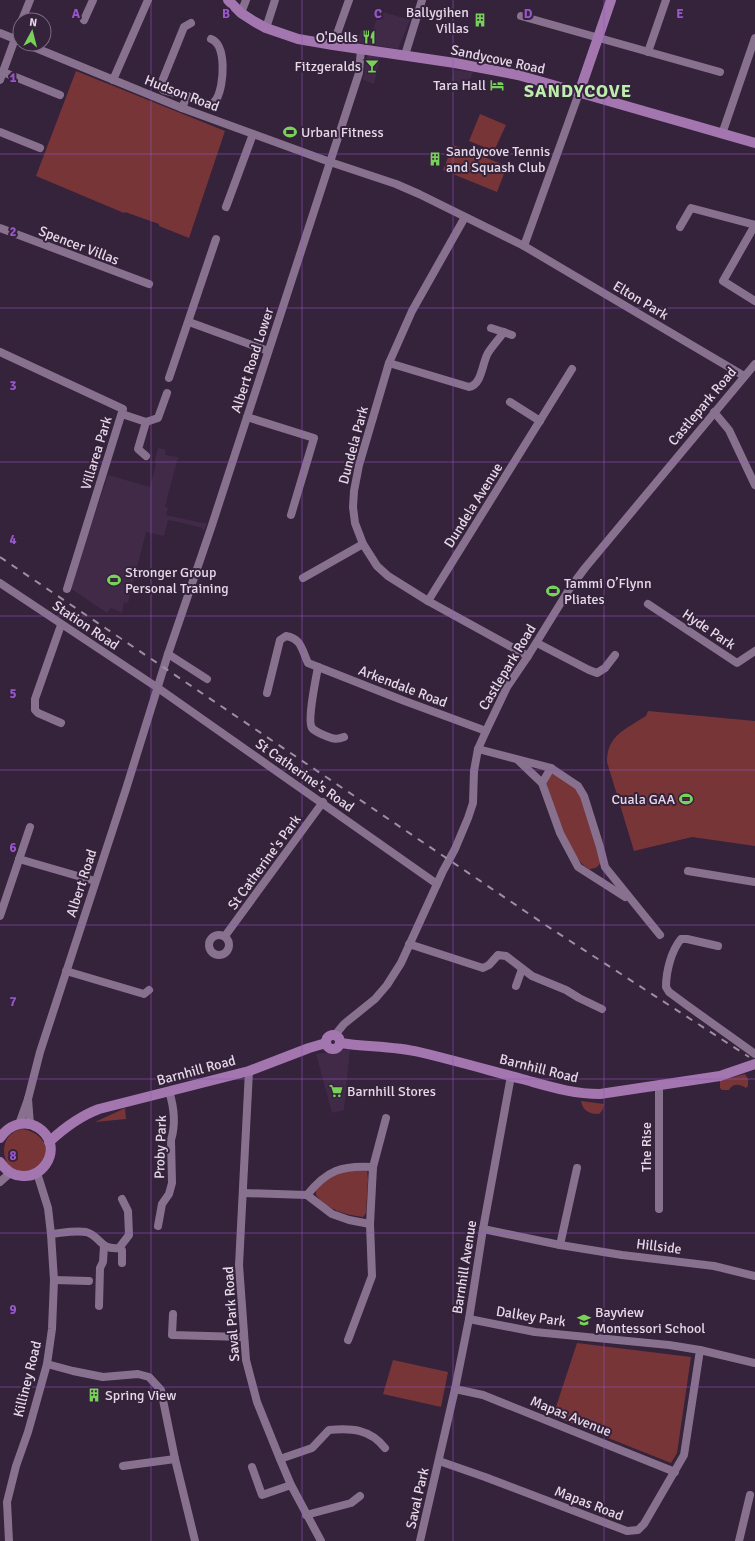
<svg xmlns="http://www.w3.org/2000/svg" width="755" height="1541" font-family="Signika,sans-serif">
<rect width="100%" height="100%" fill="#35223b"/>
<!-- built -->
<g fill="#412a48">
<polygon points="380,11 410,20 398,49 357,42 361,30 372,32"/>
<polygon points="369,54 381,56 374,84 363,80 367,57"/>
<polygon points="454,70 473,72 467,86 452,81"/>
<polygon points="158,448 166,450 165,455 178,457 165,507 168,508 166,515 202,523 207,523 204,531 202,528 187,524 168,520 164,536 146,532 128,603 124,602 122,613 111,608 107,613 70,588 108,475 150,487 156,465 155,460"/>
<polygon points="350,1049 344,1110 332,1113 316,1054"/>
</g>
<!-- green -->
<g fill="#783538">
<polygon points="76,71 225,131 189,238 159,226 159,224 125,212 124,213 36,176"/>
<polygon points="480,114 506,125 494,151 469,141"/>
<polygon points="453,145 507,166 497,192 443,170"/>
<path d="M648,711l107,10v125l-63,-9 -58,14 -27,-89c0,-27 19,-33 39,-46z"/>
<path d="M555,773l24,17 22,72c-3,5 -6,7 -12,7 -23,-13 -35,-63 -43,-87l4,-7z"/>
<path d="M745,1074l3,5v7l-2,2c-7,-4 -13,-5 -17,2h-7l-2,-2v-7z"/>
<path d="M581,1101l23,3 -2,7 -3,3c-10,0 -16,-3 -18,-13z"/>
<polygon points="125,1108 126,1119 95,1122"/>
<path d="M22,1129c16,2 32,17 21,34 -3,3 -6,6 -9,9 -5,0 -12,2 -16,1 -3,-1 -6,-4 -8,-5 -10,-14 -8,-35 12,-39z"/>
<path d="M348,1169l19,1 1,9 -2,34 -3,4c-18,-2 -35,-7 -47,-22v-6l19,-15z"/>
<polygon points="577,1343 691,1357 677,1453 671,1463 553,1416"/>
<polygon points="393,1360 448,1372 441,1407 383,1394"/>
</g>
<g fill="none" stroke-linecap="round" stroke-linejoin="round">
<!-- minor -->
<g stroke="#88718f" stroke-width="8">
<polyline points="241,13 246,0"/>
<polyline points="521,16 720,72"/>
<polyline points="22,20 30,0"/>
<polyline points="84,20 93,0"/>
<polyline points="266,28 275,0"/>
<polyline points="0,33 20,41"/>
<polyline points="26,44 182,108 330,162 396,184 419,194 524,246 744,376"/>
<polyline points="333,45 349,0"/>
<polyline points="648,52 666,0"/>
<polyline points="405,55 422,0"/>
<polyline points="3,72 60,95"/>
<polyline points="0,80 20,25"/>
<polyline points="113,80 148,0"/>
<path d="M187,96l24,9c2,-2 5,-5 6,-7 7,-13 10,-53 -6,-59"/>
<polyline points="182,108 187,96 163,90 161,86 163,79 184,27 191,23"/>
<polyline points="0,132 40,148"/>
<polyline points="722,134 755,38"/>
<polyline points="226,207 253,134"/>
<polyline points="465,217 412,311 389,363 359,465 354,491 353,507 355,523 363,544 377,566 388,576 428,601 528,656"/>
<polyline points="755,225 723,281 755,301"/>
<polyline points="680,227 691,208 755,225"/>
<polyline points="0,228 149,284"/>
<polyline points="524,246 579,93"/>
<polyline points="189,322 268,351"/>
<polyline points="491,328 512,335"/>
<polyline points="0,352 123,409 67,589"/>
<path d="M389,363l80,24c13,-2 13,-24 19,-34 5,-8 11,-14 16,-21"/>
<polyline points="169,378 216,239"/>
<polyline points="510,402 540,421"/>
<polyline points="714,412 729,430 755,485"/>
<polyline points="122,414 146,422 158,418 167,393"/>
<polyline points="247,417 314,438 291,515"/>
<polyline points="146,456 138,449 146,422"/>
<polyline points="303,578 363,544"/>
<polyline points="0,583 158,688 437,884"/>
<polyline points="428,601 572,369"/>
<polyline points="648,604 737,663 755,651"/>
<polyline points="537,643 589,670 597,673 605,668 615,655"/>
<polyline points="168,654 207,679"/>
<path d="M318,667c-2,11 -11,54 -6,61 3,4 10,6 14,8 7,3 11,4 18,1"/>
<path d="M267,693l13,-53 6,-4c15,2 16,14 22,27l94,37 84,31"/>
<polyline points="61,723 38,713 35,710 35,699 61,625"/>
<polyline points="478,749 551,768 578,786 584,796 600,847 605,867 660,935"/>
<polyline points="518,760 542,783 560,833 578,867 625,897"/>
<polyline points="542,783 551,768"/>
<polyline points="19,859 95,881"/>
<polyline points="688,871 755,882"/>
<polyline points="0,916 30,827"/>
<circle cx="219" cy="945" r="10"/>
<polyline points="225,936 323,802"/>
<polyline points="409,944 483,968 489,965 498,955 506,956 532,976 566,990 579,998 602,1009"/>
<path d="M718,946l-31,-7h-6c-10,12 -15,33 -15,48l3,5 19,14 67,48"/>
<polyline points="66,971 144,994 149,990"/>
<polyline points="516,986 522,969"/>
<polyline points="335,1035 344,1024 375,999 387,985 401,963 443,871 455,849 468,818 473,803 474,771 478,749 486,731 507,687 528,656 570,588 585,568 755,364"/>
<polyline points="249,1071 239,1265 246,1360 257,1402 280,1459 291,1485 321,1541"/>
<polyline points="659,1085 659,1209"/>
<polyline points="28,1099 30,1124"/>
<polyline points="19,1124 28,1099 40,1052 126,789 168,654 211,528 359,73 361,49"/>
<polyline points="0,1182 10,1173"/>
<path d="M243,1193l64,2c20,-25 35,-30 66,-28"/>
<polyline points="307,1195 332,1214 349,1220 370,1224"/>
<path d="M158,1226l4,-22 7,-10 3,-11 -1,-43c5,-16 3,-33 -2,-49"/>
<polyline points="483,1229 560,1245 622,1255 714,1266 755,1276"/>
<path d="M51,1234c11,-1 24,-4 35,-2 15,4 13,18 33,16l10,-13 -1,-24 -6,-12"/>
<polyline points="560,1245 577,1168"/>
<polyline points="119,1248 122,1250 122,1263"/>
<polyline points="54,1280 89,1281"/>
<polyline points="99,1306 100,1268 103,1262 104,1246"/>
<polyline points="173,1314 172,1335 243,1337"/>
<polyline points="469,1319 535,1332 669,1345 700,1350 755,1363"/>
<polyline points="348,1340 372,1276 370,1224 373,1167 386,1118"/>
<polyline points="47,1364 73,1371 103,1377 138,1374 149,1377 161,1390 175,1459 195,1541"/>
<polyline points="455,1389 483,1395 675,1472"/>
<path d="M280,1459l32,-11 17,-18c23,-2 41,-1 56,18"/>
<polyline points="439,1461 485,1477 627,1531 638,1530 644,1524 684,1455 700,1350"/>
<polyline points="123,1466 175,1459"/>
<polyline points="252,1467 262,1495 291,1485"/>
<polyline points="306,1515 351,1503 360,1496"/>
<polyline points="9,1541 7,1502 16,1466 28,1432 47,1364 52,1329 54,1280 51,1234 48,1208 37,1173"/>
<polyline points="420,1541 455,1389 469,1319 483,1229 511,1076"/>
<polyline points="739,1541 750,1495"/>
</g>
<!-- major -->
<g stroke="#a376b0" stroke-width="10">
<polyline points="228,0 241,13 255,22 266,28 298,39 333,45 455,63 518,75 755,143"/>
<polyline points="579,93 611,0"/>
<circle cx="333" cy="1042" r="7"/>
<path d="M340,1043c26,4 53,3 79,9 34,8 69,18 103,27 26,7 50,15 78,15l120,-18 35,-12"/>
<path d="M0,1138c22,-33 65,-3 46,26 -5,7 -12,12 -21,12 -11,1 -19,-5 -25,-14"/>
<path d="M49,1142c15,-14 31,-26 50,-33l150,-38 60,-23 17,-5"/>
</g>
<!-- rail -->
<polyline stroke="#9d8ea2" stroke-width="2" stroke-dasharray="7 7" stroke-linecap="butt" points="0,557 547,926 749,1057"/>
</g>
<!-- grid -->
<path fill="none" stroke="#9657c9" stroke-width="1" stroke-opacity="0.55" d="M151,0v1541M302,0v1541M453,0v1541M604,0v1541M0,154h755M0,308h755M0,462h755M0,616h755M0,770h755M0,925h755M0,1079h755M0,1233h755M0,1387h755"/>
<!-- icons -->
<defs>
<g id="building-bare" transform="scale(1.08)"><path d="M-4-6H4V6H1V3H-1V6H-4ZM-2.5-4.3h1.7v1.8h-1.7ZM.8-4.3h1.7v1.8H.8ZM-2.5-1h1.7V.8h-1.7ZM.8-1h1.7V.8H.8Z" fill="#78d259" stroke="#35223b" stroke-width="2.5" paint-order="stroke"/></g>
<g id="restaurant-bare" transform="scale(1.08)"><path d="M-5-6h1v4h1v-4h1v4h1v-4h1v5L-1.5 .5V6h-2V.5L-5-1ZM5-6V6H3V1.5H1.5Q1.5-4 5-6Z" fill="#78d259" stroke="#35223b" stroke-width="2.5" paint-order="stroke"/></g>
<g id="bar-bare" transform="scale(1.08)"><path d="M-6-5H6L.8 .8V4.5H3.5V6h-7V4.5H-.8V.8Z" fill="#78d259" stroke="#35223b" stroke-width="2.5" paint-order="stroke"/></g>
<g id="hotel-bare" transform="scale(1.08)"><path d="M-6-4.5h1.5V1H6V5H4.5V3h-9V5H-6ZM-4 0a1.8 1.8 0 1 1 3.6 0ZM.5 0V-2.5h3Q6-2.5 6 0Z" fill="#78d259" stroke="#35223b" stroke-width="2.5" paint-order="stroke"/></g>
<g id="stadium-bare" transform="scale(1.08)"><path d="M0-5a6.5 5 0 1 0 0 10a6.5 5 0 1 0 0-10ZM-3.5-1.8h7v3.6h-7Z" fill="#78d259" stroke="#35223b" stroke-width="2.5" paint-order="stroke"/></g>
<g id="supermarket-bare" transform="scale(1.08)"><path d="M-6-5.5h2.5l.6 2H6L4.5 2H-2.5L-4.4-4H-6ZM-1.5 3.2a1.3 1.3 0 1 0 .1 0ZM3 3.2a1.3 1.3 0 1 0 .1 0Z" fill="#78d259" stroke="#35223b" stroke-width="2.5" paint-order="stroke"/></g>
<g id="school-bare" transform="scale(1.08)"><path d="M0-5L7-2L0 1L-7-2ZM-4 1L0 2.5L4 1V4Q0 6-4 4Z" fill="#78d259" stroke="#35223b" stroke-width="2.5" paint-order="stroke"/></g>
</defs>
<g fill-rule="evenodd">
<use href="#building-bare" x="480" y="20"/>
<use href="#restaurant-bare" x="369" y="37"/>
<use href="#bar-bare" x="372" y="66"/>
<use href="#hotel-bare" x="497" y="85"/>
<use href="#stadium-bare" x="290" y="132"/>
<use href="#building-bare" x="435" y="159"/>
<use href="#stadium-bare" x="114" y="580"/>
<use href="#stadium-bare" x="553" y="591"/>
<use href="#stadium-bare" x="686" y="799"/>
<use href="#supermarket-bare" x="336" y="1091"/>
<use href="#school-bare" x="584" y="1320"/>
<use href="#building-bare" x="94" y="1395"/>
</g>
<g text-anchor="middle" stroke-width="4" stroke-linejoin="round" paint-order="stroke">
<!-- poi labels -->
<g font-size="14" fill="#e5d8e8" stroke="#35223b" text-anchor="start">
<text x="469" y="17" text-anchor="end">Ballygihen<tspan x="469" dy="16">Villas</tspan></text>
<text x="358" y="42" text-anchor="end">O'Dells</text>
<text x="361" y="71" text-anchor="end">Fitzgeralds</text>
<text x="486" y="90" text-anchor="end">Tara Hall</text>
<text x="301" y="137">Urban Fitness</text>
<text x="446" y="156">Sandycove Tennis<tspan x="446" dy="16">and Squash Club</tspan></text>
<text x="125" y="577">Stronger Group<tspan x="125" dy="16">Personal Training</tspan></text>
<text x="564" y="588">Tammi O’Flynn<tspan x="564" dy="16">Pliates</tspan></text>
<text x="675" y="804" text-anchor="end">Cuala GAA</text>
<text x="347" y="1096">Barnhill Stores</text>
<text x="595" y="1317">Bayview<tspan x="595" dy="16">Montessori School</tspan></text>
<text x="105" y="1400">Spring View</text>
</g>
<!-- street labels -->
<g font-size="14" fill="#e5d8e8" stroke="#35223b">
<text transform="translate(498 59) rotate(12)" y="5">Sandycove Road</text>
<text transform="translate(182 93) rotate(21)" y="5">Hudson Road</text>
<text transform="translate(79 245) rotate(21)" y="5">Spencer Villas</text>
<text transform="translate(641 300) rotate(31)" y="5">Elton Park</text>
<text transform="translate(252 360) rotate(-72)" y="5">Albert Road Lower</text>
<text transform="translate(702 406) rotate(-50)" y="5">Castlepark Road</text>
<text transform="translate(353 445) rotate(-75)" y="5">Dundela Park</text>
<text transform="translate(96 453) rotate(-73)" y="5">Villarea Park</text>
<text transform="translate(473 505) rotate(-58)" y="5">Dundela Avenue</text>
<text transform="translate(86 625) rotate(34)" y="5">Station Road</text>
<text transform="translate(709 629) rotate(34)" y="5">Hyde Park</text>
<text transform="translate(507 667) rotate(-59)" y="5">Castlepark Road</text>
<text transform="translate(403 686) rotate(21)" y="5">Arkendale Road</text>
<text transform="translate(305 775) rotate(35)" y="5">St Catherine's Road</text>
<text transform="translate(264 862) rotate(-54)" y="5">St Catherine's Park</text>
<text transform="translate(81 883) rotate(-72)" y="5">Albert Road</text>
<text transform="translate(539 1068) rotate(14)" y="5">Barnhill Road</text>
<text transform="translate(196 1070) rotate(-15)" y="5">Barnhill Road</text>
<text transform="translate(160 1147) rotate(-88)" y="5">Proby Park</text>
<text transform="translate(646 1147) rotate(-90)" y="5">The Rise</text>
<text transform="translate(659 1246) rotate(7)" y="5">Hillside</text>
<text transform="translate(464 1267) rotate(-81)" y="5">Barnhill Avenue</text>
<text transform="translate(231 1314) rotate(-94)" y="5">Saval Park Road</text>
<text transform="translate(531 1316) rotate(9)" y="5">Dalkey Park</text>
<text transform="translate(27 1379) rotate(-76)" y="5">Killiney Road</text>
<text transform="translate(571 1416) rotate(22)" y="5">Mapas Avenue</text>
<text transform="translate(417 1498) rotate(-77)" y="5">Saval Park</text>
<text transform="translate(589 1503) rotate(21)" y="5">Mapas Road</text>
</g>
<!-- district labels -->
<g font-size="18" font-weight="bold" letter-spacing="1" fill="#bdeeae" stroke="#35223b">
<text x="578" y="97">SANDYCOVE</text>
</g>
</g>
<g font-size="13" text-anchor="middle" font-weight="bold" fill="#9657c9" stroke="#35223b" stroke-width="4" stroke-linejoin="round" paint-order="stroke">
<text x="76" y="18">A</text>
<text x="226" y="18">B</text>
<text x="378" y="18">C</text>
<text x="528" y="18">D</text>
<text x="680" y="18">E</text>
<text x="13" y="82">1</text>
<text x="13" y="236">2</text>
<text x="13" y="390">3</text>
<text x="13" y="544">4</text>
<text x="13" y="698">5</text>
<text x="13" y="852">6</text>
<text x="13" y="1006">7</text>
<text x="13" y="1160">8</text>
<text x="13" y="1314">9</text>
</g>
<!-- north arrow -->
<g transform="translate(32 32) rotate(7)"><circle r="19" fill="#35223b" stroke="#7b6b80"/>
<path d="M0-3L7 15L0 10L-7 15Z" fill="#78d259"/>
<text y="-6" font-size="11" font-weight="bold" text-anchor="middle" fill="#e5d8e8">N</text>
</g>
</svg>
